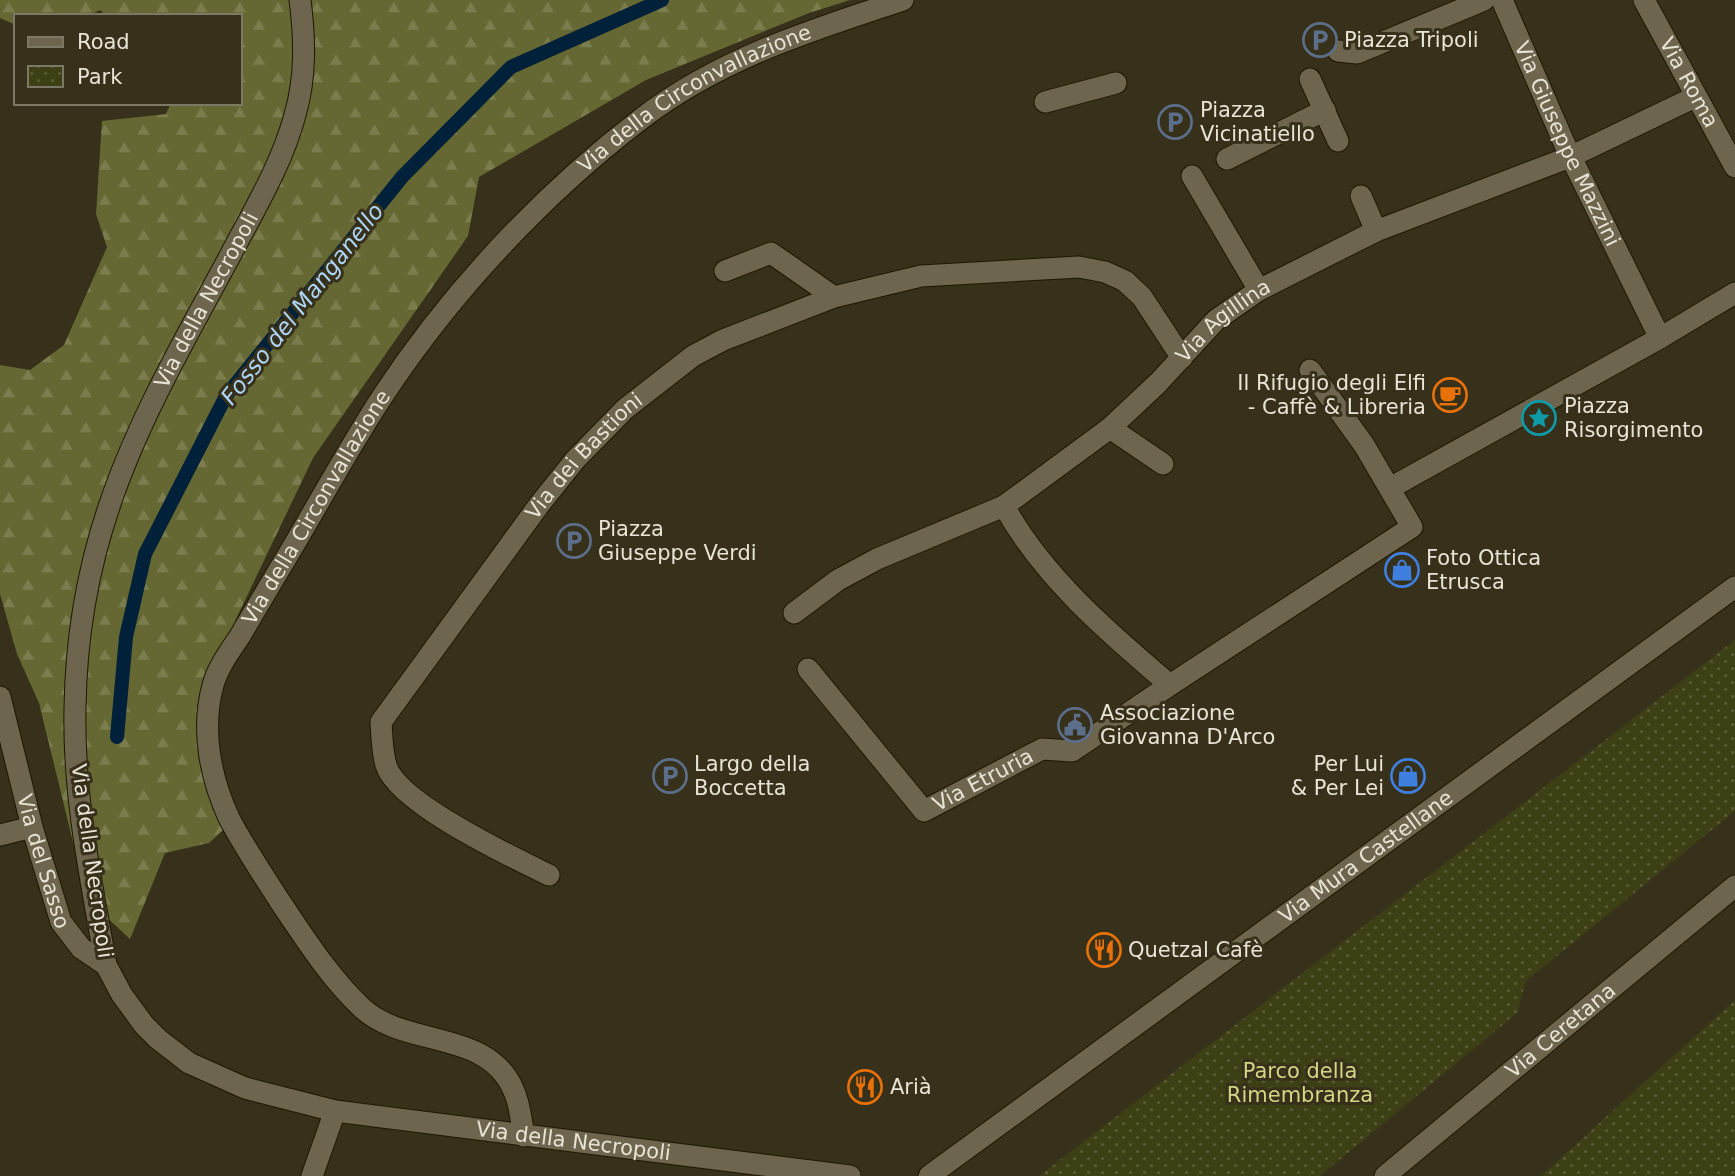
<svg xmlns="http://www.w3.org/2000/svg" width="1735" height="1176" font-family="'DejaVu Sans',sans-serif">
<defs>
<pattern id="forest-firs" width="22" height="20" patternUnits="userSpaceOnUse" patternTransform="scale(1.75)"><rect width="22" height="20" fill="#656832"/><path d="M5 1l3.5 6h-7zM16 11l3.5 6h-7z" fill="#7b7d4f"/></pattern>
<pattern id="park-dots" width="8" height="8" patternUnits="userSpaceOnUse" patternTransform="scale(1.75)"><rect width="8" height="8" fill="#3d3f15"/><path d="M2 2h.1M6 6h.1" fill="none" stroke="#595b36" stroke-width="1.8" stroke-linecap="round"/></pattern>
</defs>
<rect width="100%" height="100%" fill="#37301a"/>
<!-- forest -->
<polygon fill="url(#forest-firs)" points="0,0 850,0 809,13 646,80 479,177 468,236 313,458 236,619 198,741 236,818 209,843 165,853 130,939 87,899 39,703 17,654 0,594 0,365 30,370 64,345 107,247 96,214 102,121 166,114 171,103 240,103 240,16 107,16 100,10 88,16 16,16 16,25 0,18"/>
<!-- park -->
<g fill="url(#park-dots)">
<polygon points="1735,640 1735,811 1526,981 1517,1013 1320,1176 1039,1176"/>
<polygon points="1735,1000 1735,1176 1541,1176"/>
</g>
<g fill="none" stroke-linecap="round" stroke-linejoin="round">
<!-- stream -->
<polyline stroke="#002139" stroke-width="14" points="117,737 126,637 145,554 226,396 402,177 511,67 662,0"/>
<!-- pedestrian casing -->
<g stroke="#1e1803" stroke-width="23">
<g id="pedestrian">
<polyline points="1310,79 1338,141"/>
<polyline points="1045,102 1116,83"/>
<polyline points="1227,159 1325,110"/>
<polyline points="725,271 771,253 834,297"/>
<polyline points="1390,488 1660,338"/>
<path id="s1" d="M808,669l116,142 118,-62 30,2 98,-66 242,-158 -48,-82 -54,-75"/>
</g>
</g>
<!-- minor casing -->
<g stroke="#1e1803" stroke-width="23">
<g id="minor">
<path id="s2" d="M1502,0l63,145 95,193 75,-45"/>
<path id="s3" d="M1644,0l91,167"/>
<polyline points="1338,51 1357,53 1484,0"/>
<polyline points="1192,176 1259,290"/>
<polyline points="1361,196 1376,231"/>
<polyline points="1110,428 1163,464"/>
<path d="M1004,506c39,71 105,127 166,179"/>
<path id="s4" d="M794,613l44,-33 39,-21 127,-53 106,-78 48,-45 58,-63 43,-30 117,-59 194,-74 125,-60"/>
<polyline points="0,835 32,827"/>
<path id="s5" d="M549,875c-37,-18 -152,-72 -163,-110 -4,-13 -4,-29 -5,-43l158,-217 36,-45 50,-51 68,-53 30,-16 111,-43 87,-21 158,-9 26,5 20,9 17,16 40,61"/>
<path id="s6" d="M106,965c-15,-84 -33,-170 -31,-257 1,-70 13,-141 36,-207 30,-87 77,-167 120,-247 23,-44 51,-90 64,-139 11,-38 10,-76 5,-115"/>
<path id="s7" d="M524,1136c-3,-16 -4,-33 -11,-47 -26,-60 -108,-41 -151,-81 -33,-31 -58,-71 -83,-108 -17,-27 -35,-53 -50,-82 -19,-41 -28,-89 -16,-133 5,-18 17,-34 27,-49 15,-26 30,-51 45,-76 33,-55 64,-113 99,-166 68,-103 159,-200 257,-275 78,-60 170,-89 262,-119"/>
<path id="s8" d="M929,1176l806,-589"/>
<path id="s9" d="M1385,1176l350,-290"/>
</g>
</g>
<!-- tertiary casing -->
<g stroke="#1e1803" stroke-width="23">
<g id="tertiary">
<path id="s10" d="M0,697l32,130 29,95 20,26 25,17 16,30 22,30 14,14 31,24 56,25 90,23 515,65"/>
<polyline points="312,1176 335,1111"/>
</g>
</g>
<!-- pedestrian -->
<use href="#pedestrian" stroke="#6d654e" stroke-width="21"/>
<!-- minor -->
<use href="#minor" stroke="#6d654e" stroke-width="21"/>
<!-- tertiary -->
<use href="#tertiary" stroke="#6d654e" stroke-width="21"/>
</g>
<!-- icons -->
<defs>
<g id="parking-ring" transform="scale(1.75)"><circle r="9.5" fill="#37301a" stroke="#5c6f8a" stroke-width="1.5"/><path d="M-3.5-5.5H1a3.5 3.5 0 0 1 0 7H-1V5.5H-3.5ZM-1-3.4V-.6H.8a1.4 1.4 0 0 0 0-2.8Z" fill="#5c6f8a"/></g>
<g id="cafe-ring" transform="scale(1.75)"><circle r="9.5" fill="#37301a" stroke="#e8710a" stroke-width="1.5"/><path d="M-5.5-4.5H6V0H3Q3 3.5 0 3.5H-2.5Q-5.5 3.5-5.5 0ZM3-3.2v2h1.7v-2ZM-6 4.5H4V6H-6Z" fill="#e8710a"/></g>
<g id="sight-ring" transform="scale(1.75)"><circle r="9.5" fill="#37301a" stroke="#0f9aa8" stroke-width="1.5"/><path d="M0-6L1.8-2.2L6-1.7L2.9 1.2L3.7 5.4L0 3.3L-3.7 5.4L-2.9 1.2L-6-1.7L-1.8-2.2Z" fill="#0f9aa8"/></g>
<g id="shop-ring" transform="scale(1.75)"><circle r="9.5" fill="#37301a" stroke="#3f7fe0" stroke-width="1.5"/><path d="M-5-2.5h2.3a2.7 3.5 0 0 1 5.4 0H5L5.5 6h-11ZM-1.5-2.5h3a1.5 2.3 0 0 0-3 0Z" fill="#3f7fe0"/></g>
<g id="civic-ring" transform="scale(1.75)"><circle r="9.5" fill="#37301a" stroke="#5c6f8a" stroke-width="1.5"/><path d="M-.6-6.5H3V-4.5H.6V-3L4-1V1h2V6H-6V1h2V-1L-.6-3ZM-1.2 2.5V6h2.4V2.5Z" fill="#5c6f8a"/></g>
<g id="restaurant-ring" transform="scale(1.75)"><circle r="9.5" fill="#37301a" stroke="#e8710a" stroke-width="1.5"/><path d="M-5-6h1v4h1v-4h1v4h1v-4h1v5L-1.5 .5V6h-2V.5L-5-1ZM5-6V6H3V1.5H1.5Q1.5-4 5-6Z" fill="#e8710a"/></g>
</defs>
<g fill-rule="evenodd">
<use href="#parking-ring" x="1320" y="40"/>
<use href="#parking-ring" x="1175" y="122"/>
<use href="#cafe-ring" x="1450" y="395"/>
<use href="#sight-ring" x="1539" y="418"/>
<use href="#parking-ring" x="574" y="541"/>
<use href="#shop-ring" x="1402" y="570"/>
<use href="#civic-ring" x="1075" y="725"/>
<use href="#parking-ring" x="670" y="776"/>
<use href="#shop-ring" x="1408" y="776"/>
<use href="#restaurant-ring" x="1104" y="950"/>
<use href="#restaurant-ring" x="865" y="1087"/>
</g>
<g text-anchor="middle" stroke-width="6" stroke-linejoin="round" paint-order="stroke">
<!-- poi labels -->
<g font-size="21" fill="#e7e3d5" stroke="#37301a" text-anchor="start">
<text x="1344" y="47">Piazza Tripoli</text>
<text x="1200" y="117">Piazza<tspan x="1200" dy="24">Vicinatiello</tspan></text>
<text x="1426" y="390" text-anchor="end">Il Rifugio degli Elfi<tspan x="1426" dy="24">- Caffè &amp; Libreria</tspan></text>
<text x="1564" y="413">Piazza<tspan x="1564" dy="24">Risorgimento</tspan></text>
<text x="598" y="536">Piazza<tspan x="598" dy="24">Giuseppe Verdi</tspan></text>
<text x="1426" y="565">Foto Ottica<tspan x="1426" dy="24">Etrusca</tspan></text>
<text x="1100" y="720">Associazione<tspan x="1100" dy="24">Giovanna D'Arco</tspan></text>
<text x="694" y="771">Largo della<tspan x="694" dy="24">Boccetta</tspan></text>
<text x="1384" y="771" text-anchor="end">Per Lui<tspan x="1384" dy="24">&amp; Per Lei</tspan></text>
<text x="1128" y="957">Quetzal Cafè</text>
<text x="890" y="1094">Arià</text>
</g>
<!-- street labels -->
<g font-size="21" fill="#e7e3d5" stroke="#37301a">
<text dy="7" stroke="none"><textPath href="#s3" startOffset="94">Via Roma</textPath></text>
<text dy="7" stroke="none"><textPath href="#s7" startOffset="1367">Via della Circonvallazione</textPath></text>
<text dy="7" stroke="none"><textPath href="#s2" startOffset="158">Via Giuseppe Mazzini</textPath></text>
<text dy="7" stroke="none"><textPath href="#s6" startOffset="693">Via della Necropoli</textPath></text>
<text dy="7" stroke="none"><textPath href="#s4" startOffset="525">Via Agillina</textPath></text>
<text dy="7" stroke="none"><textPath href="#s5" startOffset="578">Via dei Bastioni</textPath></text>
<text dy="7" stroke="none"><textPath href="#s7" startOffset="800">Via della Circonvallazione</textPath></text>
<text dy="7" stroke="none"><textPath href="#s1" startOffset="250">Via Etruria</textPath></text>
<text dy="7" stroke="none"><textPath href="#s8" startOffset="541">Via Mura Castellane</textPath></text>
<text dy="7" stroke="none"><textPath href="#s10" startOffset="170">Via del Sasso</textPath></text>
<text transform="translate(92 861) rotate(82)" y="7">Via della Necropoli</text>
<text dy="7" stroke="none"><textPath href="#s9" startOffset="228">Via Ceretana</textPath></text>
<text dy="7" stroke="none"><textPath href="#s10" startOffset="821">Via della Necropoli</textPath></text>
</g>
<!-- park labels -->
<g font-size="21" fill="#d1d784" stroke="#37301a">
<text x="1300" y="1078">Parco della<tspan x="1300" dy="24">Rimembranza</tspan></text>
</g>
<!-- water labels -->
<g font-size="23" font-style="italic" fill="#add5f7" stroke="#37301a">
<text transform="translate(302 304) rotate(-52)" y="8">Fosso del Manganello</text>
</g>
</g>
<!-- legend -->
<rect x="14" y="14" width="228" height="91" fill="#37301a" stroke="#7d7865" stroke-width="2"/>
<rect x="28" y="37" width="35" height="10" fill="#6d654e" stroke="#7d7865" stroke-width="2"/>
<text x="77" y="49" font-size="21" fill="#e7e3d5">Road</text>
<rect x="28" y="66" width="35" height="21" fill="url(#park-dots)" stroke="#7d7865" stroke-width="2"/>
<text x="77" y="84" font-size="21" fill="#e7e3d5">Park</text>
</svg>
